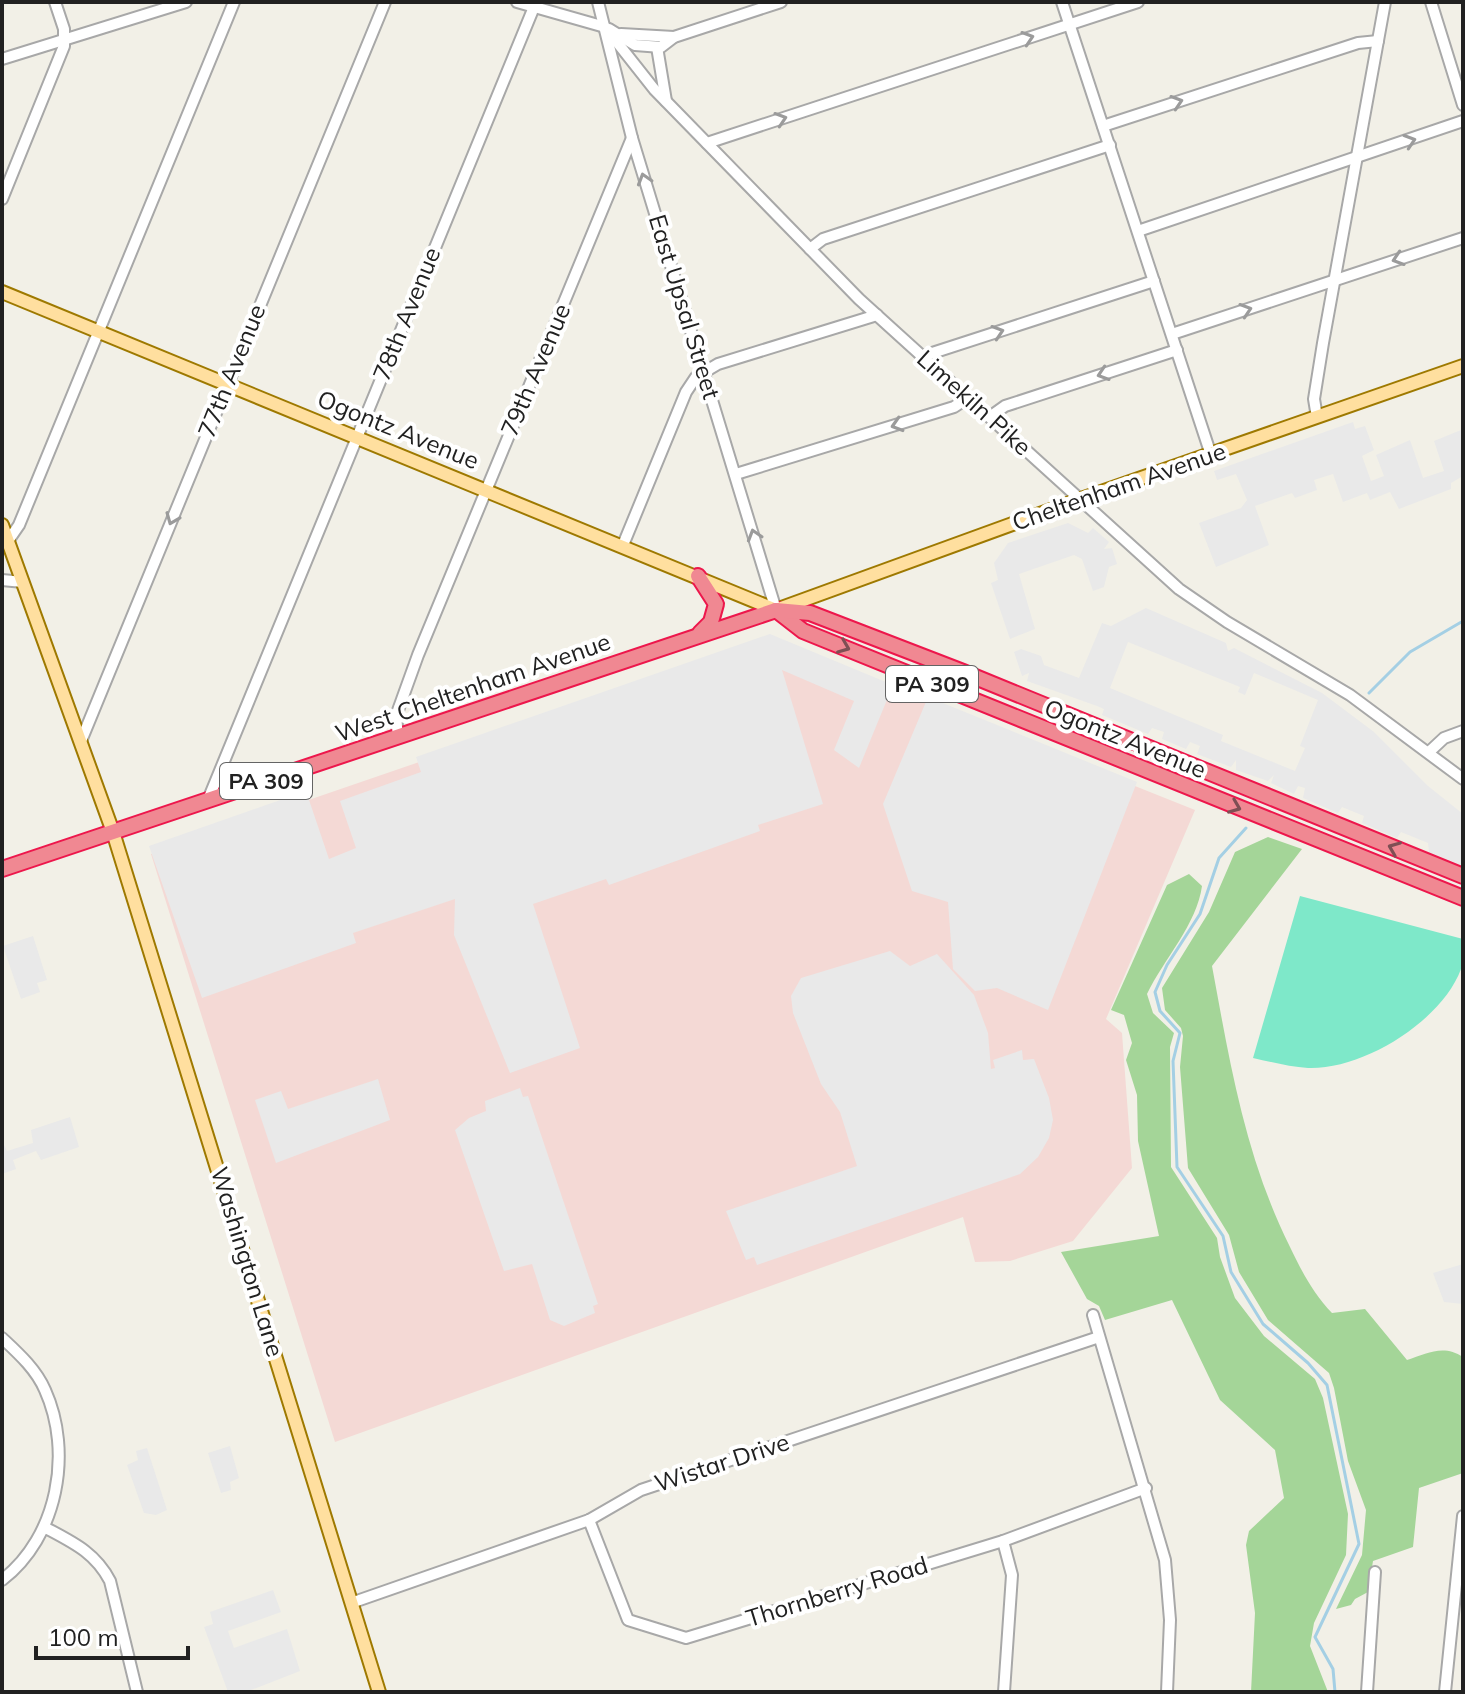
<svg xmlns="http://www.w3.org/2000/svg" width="1465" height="1694" font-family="Mulish,sans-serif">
<rect width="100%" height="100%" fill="#f2f0e7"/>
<!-- commercial -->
<polygon fill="#f4d9d5" points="772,641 1195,810 1106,1019 1122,1033 1132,1168 1073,1241 1010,1261 975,1262 963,1217 335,1442 151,854"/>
<!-- forest -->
<g fill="#a4d598">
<path d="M1268,837l34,12 -90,117c18,97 33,191 78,281 12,25 23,46 42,66l33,-4 42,51c20,-7 37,-16 56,-3v116l-44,15 -6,59 -40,14 -5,31 -13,7 -4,6 -15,4 26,-54 4,-45 -18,-49 -14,-73 -5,-15 -61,-53 -29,-48 -10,-37 -41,-67 -8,-101 3,-31 -2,-8 -16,-18 -3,-22 47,-76 26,-60z"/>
<path d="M1189,874l13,12c-5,38 -38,73 -55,108l6,19 21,20 -4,14 1,120 46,71 3,19 15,41 29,38 51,43 8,19 25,116 -2,41 -32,68 -4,23 18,46h-77l4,-79 -9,-68 3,-14 35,-33 -9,-48 -55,-50 -48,-100 -67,20 -6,-14 -12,-7 -26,-47 98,-16 -21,-95 -1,-46 -11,-35 6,-17 -8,-28 -13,-5 56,-125z"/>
</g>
<!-- pitch -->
<path fill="#7ee8c9" d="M1300,896l163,43c0,9 2,21 -2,30 -19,52 -98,101 -153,99 -18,-1 -37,-6 -55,-10z"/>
<!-- parking -->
<g fill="#e9e9e9" fill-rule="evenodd">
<polygon points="1353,422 1355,429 1365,426 1374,450 1362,456 1371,481 1384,476 1376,455 1410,440 1423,478 1444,471 1434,441 1461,430 1463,425 1463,476 1451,483 1451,489 1399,509 1390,492 1370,500 1367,493 1343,502 1333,474 1314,480 1317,490 1295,498 1292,493 1255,506 1269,545 1216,567 1199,523 1241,508 1247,500 1236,474 1217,480 1214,471"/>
<polygon points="1068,523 1088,533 1093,528 1109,542 1104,549 1112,548 1117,564 1109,567 1104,587 1093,591 1082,559 1074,555 1019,574 1035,629 1010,639 991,583 998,580 994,563 1008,543"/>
<path d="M1146,608l80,35 2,8 6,-3 88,45 52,39 54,54 35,28v52l-34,-14 -1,-9 -27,-11 -4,6 -35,-15 2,-7 -22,-9 -4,6 -35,-15 2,-10 -7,-2 -4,8 -23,-11 3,-8 -6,6 -32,-11v-10l-5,7 -34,-13 3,-8 -10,-4 -4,7 -24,-10 2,-7 -12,-4 -4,6 -46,-19 2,-6 -7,-3 -70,-25 2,-8 -7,3 -8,-24 7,-3 20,7 3,9 35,13 23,-55 9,3zM1128,642l112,45 -2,5 7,3 9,-22 64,27 -18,46 5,2 -10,23 -74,-30 2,-6 -113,-47z"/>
<polygon points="770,634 893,685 859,768 834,750 854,701 782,670 823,804 758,825 760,831 609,885 606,879 533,904 580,1048 510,1073 454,935 455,899 353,933 356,943 202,998 149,846 306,791 329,859 356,848 340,801 421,772 416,757"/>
<polygon points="928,697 1137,782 1048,1010 997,988 975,991 953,969 948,902 912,891 883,804"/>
<polygon points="33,936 47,980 37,983 40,992 21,999 3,946"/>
<polygon points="890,951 910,966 937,954 974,995 988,1033 991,1069 995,1068 993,1060 1022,1050 1023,1060 1034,1059 1049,1098 1053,1120 1049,1138 1038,1157 1020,1174 757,1265 754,1257 746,1260 726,1211 857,1166 840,1112 821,1084 793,1013 791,996 801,978"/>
<polygon points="378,1079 390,1120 276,1163 255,1100 281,1091 288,1109"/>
<polygon points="520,1088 523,1097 528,1096 598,1304 593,1306 595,1313 564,1326 550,1320 532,1264 504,1271 455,1130 469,1118 486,1111 485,1101"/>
<polygon points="70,1117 79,1147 41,1160 36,1151 13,1160 16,1169 2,1174 2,1141 7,1151 33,1143 31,1130"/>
<polygon points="1463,1264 1463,1304 1444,1302 1433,1273"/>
<polygon points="230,1446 239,1478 230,1482 231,1490 221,1493 208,1453"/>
<polygon points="147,1448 167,1510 156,1515 144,1513 127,1465 138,1460 136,1451"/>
<polygon points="273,1590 281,1612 228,1631 234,1648 287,1629 300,1671 246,1692 228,1692 204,1627 213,1624 210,1612"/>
</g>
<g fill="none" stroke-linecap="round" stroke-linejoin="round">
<!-- stream -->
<g stroke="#a4cfe4" stroke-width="3">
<polyline points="1369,693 1410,652 1463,621"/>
<polyline points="1246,828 1219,858 1200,914 1167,965 1155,992 1160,1011 1180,1033 1173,1061 1177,1167 1223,1236 1231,1272 1263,1324 1308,1363 1327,1385 1359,1544 1315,1637 1333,1669 1335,1692"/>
</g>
<!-- minor casing -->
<g stroke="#a8a8a8" stroke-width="14">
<g id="minor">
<polyline points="517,2 605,27 654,89 859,299 1179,589 1227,622 1350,695 1463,779"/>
<polyline points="598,2 632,138 776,610"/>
<polyline points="1062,2 1211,455"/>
<polyline points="1431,2 1463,105"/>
<polyline points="609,29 635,45 661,47 674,37 781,2"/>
<polyline points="621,34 674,37"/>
<polyline points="657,47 666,101"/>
<polyline points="2,59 186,2"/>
<polyline points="1103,126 1358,43 1378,41"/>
<polyline points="707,143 1138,2"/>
<polyline points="2,199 64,46 64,29 55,2"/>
<polyline points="1138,231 1463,121"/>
<polyline points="810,249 823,239 1110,145"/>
<polyline points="1172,334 1463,238"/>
<polyline points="923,356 1154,281"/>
<polyline points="991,416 1005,406 1177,350"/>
<polyline points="1317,417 1314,399 1323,343 1385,2"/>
<polyline points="736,474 954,407 969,397"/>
<polyline points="8,541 19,525 234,2"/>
<polyline points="623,545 686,392 696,377 718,364 877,315"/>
<polyline points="2,580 23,582"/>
<polyline points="398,737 396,716 418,655 632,138"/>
<polyline points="81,741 385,2"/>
<polyline points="1429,752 1444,738 1463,731"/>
<polyline points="208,800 534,7"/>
<polyline points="1093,1315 1165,1560 1170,1620 1167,1692"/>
<path d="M2,1338c16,15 34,31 43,52 28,62 13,147 -43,190"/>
<polyline points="589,1520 628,1620 686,1638 1003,1541 1146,1488"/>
<path d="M44,1527c28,15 51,25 66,54l27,111"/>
<polyline points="1003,1541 1012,1575 1004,1692"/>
<polyline points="351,1603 589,1520 641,1490 1099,1337"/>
<polyline points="1367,1692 1375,1572"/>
<polyline points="1445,1692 1463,1516"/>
</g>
</g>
<!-- major casing -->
<g stroke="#9e7900" stroke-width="16">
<g id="major">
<polyline points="2,292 776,610 1081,499 1463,366"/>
<polyline points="2,525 113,832 379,1692"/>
</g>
</g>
<!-- highway casing -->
<g stroke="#ed174c" stroke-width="18">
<g id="highway">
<polyline points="698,576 716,604 711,622 700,633"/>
<polyline points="776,610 803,631 1463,898"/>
<polyline points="2,869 776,610 810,613 963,672 1463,876"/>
</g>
</g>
<!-- minor -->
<use href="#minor" stroke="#fff" stroke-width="10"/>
<!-- major -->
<use href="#major" stroke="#ffdf9f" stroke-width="12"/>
<!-- highway -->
<use href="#highway" stroke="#f08892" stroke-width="14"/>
</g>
<!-- one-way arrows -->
<defs><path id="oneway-chevron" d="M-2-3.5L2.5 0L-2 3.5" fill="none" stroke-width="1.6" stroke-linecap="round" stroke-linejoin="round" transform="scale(2)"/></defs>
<g stroke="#9b9b9b">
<use href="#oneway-chevron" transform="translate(1028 38) rotate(-18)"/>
<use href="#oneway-chevron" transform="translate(1177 102) rotate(-18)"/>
<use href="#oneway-chevron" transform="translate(781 119) rotate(-18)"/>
<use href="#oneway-chevron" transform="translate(1410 141) rotate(-18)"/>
<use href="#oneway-chevron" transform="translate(644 179) rotate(-107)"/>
<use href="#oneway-chevron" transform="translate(1398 259) rotate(162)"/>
<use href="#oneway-chevron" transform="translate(1246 310) rotate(-18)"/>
<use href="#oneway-chevron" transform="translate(998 332) rotate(-18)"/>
<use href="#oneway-chevron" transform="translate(1103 374) rotate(162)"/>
<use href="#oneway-chevron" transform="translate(897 425) rotate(163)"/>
<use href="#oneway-chevron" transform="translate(172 519) rotate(112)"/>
<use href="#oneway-chevron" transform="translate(754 535) rotate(-107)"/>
</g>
<g stroke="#7e4f54">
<use href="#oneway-chevron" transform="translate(844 647) rotate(22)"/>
<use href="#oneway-chevron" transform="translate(1235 807) rotate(22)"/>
<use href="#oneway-chevron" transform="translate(1394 848) rotate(-158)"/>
</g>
<g text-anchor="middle" stroke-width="8" stroke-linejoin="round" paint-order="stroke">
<!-- shield labels -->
<g fill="#fff" stroke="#646464" stroke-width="2">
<rect x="886" y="666" width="92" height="36" rx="6"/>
<rect x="220" y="763" width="92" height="36" rx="6"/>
</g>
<g font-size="22" font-weight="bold" fill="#212121">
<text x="932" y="692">PA 309</text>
<text x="266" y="789">PA 309</text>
</g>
<!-- street labels -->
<g font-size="24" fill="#212121" stroke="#fff">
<text transform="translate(684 307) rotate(73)" y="8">East Upsal Street</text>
<text transform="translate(407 314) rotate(-68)" y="8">78th Avenue</text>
<text transform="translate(536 370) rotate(-67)" y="8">79th Avenue</text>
<text transform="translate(232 371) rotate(-68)" y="8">77th Avenue</text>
<text transform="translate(974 403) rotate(42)" y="8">Limekiln Pike</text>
<text transform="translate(398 430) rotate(22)" y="8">Ogontz Avenue</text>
<text transform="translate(1119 487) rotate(-19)" y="8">Cheltenham Avenue</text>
<text transform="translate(473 688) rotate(-19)" y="8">West Cheltenham Avenue</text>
<text transform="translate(1125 739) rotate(22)" y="8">Ogontz Avenue</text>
<text transform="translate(247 1262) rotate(73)" y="8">Washington Lane</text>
<text transform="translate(722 1463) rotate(-18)" y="8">Wistar Drive</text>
<text transform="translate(837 1592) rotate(-17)" y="8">Thornberry Road</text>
</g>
</g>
<!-- border -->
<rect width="1465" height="1694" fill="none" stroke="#212121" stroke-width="8"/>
<!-- scale -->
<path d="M36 1646v12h152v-12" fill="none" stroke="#212121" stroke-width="4"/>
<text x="48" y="1646" font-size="24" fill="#212121" stroke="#ffffff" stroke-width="6" paint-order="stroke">100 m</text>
</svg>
